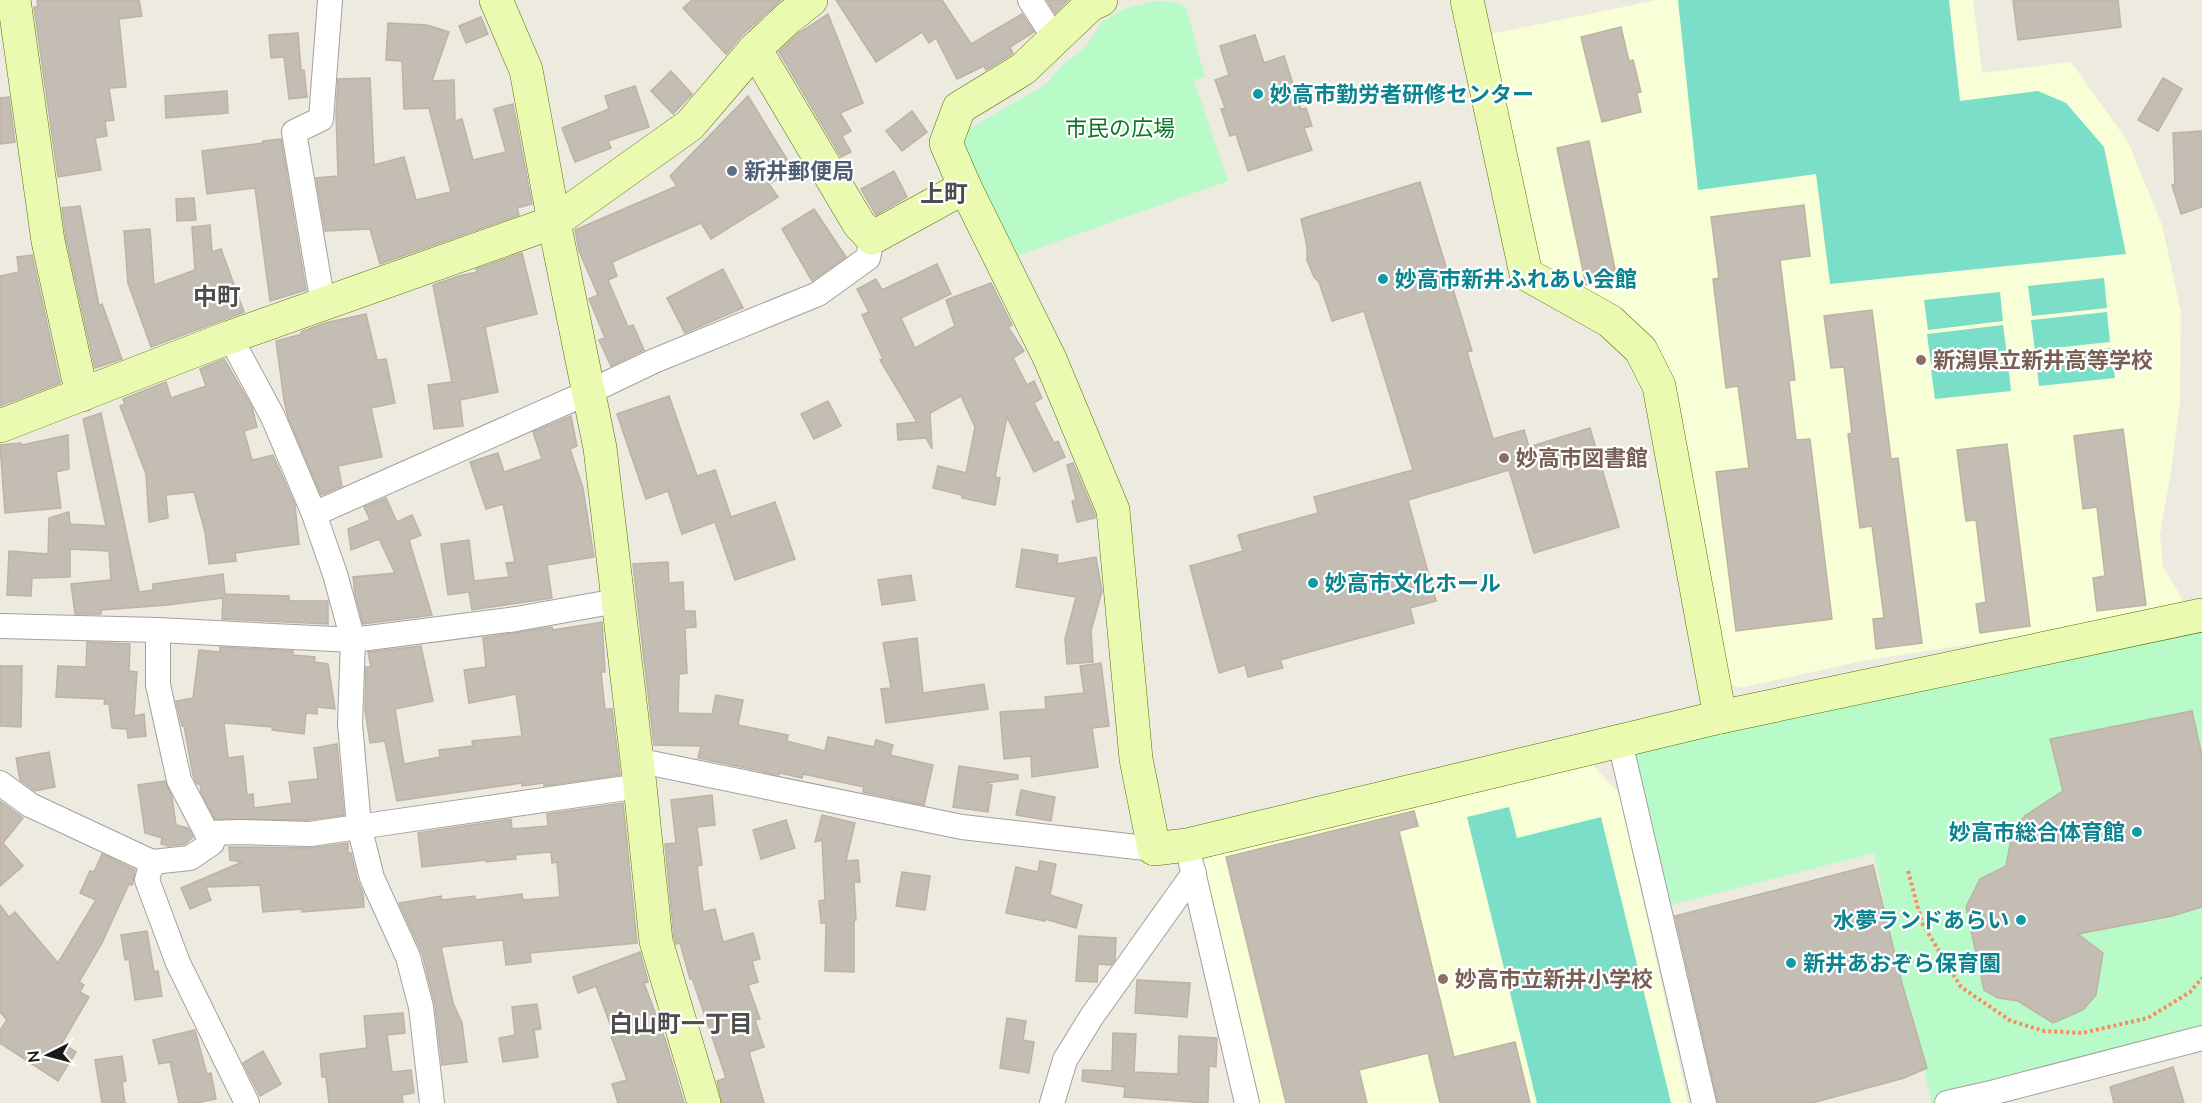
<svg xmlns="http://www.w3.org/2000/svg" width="2202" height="1103" font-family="Mulish,'Noto Sans JP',sans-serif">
<rect width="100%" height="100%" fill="#edeadf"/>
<!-- education -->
<g fill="#f8ffd6">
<polygon points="1657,0 1973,0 1982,73 2071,62 2128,142 2162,225 2181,312 2180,402 2170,478 2160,534 2163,567 2187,607 2031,635 1867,660 1739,688 1724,680 1673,381 1529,265 1481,36"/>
<polygon points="1588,760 1619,793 1688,1103 1254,1103 1196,855"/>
</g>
<!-- park -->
<g fill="#b9fac9">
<polygon points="1155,1 1172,2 1186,7 1205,77 1194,80 1228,181 1010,258 959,146 965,131 1045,85 1061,67 1087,45 1102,22 1124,9"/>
<polygon points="2202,615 2202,1038 1945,1103 1932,1103 1914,1027 1891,938 1874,853 1658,908 1620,742"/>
</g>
<!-- pitch -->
<g fill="#7adec9">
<polygon points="1678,0 1949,0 1960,101 2038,91 2066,103 2104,147 2126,254 1830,284 1816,174 1698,190"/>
<polygon points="2104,278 2107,308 2032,316 2028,286"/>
<polygon points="2000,292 2003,321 1928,330 1924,300"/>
<polygon points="2107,312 2110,342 2035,350 2031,320"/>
<polygon points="2003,325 2007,355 1931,364 1927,334"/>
<polygon points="2111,348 2115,378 2039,386 2035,356"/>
<polygon points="2008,362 2011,391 1935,399 1931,370"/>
<polygon points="1509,807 1517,838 1601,817 1671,1103 1537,1103 1467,817"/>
</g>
<!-- building -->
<g fill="#c4bdb3" stroke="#beb3a2" stroke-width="1.5">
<polygon points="37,0 139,0 142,16 119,19 126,87 109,88 114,120 105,121 107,136 95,138 101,170 58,177 34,7 38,7"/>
<polygon points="692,0 781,0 742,35 726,54 683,8"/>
<polygon points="836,0 942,0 971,44 1022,14 1034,32 1010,47 1013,53 1012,54 986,70 984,66 957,79 936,38 929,43 922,32 876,62"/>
<polygon points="1047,0 1068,0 1055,13"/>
<polygon points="2013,0 2118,0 2121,27 2018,40"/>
<polygon points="828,14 863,103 840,113 851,131 842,136 851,152 841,157 779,52 799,33"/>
<polygon points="481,17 488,34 466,43 459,26"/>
<polygon points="388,23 427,25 449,32 432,81 454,80 455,121 462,119 473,160 506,152 494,109 513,104 532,204 517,208 519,215 380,264 370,229 325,231 316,178 338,176 336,113 338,79 370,78 374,165 404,157 416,200 451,192 429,108 404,109 402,61 386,60"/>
<polygon points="1621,27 1629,61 1633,60 1641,92 1637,93 1641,112 1602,122 1581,37"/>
<polygon points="298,33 301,70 304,70 307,97 289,99 284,57 271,58 269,35"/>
<polygon points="1255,35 1264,63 1284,56 1301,109 1306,108 1312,126 1304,128 1312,150 1248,171 1236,134 1230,136 1221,109 1225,108 1215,80 1229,75 1220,46"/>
<polygon points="671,71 692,94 673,114 651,91"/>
<polygon points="2163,78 2182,89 2158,131 2138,120"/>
<polygon points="635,86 649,127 608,141 611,148 575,162 562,128 609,109 605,96"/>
<polygon points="227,91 228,113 166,118 165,96"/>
<polygon points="748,96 793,169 769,184 778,197 711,239 701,223 612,262 617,276 608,280 628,327 633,325 644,350 611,366 599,340 605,338 589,299 598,295 579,251 575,230 677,186 670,176"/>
<polygon points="9,97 15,142 0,144 0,98"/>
<polygon points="912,111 927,132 902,151 886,131"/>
<polygon points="2202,131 2202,207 2181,214 2172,185 2175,184 2173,133"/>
<polygon points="281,139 306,290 270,301 255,188 207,194 202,151 263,143 263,141"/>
<polygon points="1589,141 1617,279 1586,285 1557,148"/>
<polygon points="894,171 907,197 876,215 861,189"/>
<polygon points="1420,182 1472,351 1467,352 1493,439 1524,430 1529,447 1590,428 1619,527 1534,553 1509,470 1408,500 1436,601 1410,608 1414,623 1280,660 1283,668 1248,677 1245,665 1219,673 1190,566 1243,551 1238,535 1318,513 1314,497 1413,470 1364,311 1332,321 1319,282 1314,277 1307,260 1307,246 1301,219"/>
<polygon points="194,198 196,220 177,221 176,199"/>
<polygon points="1804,205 1810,256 1780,260 1795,380 1789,381 1796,440 1810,439 1832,619 1736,631 1716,472 1749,468 1738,386 1726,388 1713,279 1719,278 1711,217"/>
<polygon points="80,206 99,306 102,304 122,359 95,368 66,238 62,208"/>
<polygon points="814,209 846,257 812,281 782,229"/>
<polygon points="210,225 212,252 221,249 244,312 151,347 128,283 124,231 150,229 154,285 195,270 192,227"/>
<polygon points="522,253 537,314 485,327 498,392 460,400 463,426 434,429 428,385 452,382 433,285 459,276 477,272 476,269"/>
<polygon points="32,255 60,383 0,406 0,276 19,272 17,257"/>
<polygon points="937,264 951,294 901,318 915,348 955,326 946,300 991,283 1012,325 1008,327 1024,351 1013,358 1027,385 1034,381 1042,398 1034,403 1054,443 1058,441 1065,457 1034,472 1007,417 995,477 1000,478 995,505 962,498 962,495 933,488 938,466 966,473 975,427 961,396 930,413 932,449 926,438 898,440 897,424 917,422 880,360 883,359 862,315 869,312 857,289 876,279 882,290"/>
<polygon points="723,269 743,308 685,333 667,298"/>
<polygon points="1872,310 1891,459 1898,458 1922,643 1876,649 1873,619 1884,618 1872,526 1860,528 1848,434 1852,433 1844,367 1831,368 1824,316"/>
<polygon points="366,314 377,360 386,359 395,403 371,408 382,457 338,466 342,486 321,495 288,417 284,400 276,341 302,334 301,332 325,323"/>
<polygon points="224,359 252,407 257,427 244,431 252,460 273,455 295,505 299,544 235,553 236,561 209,564 205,532 194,492 166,495 168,518 149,522 146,474 120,406 125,404 123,399 166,382 171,398 206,386 200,369"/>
<polygon points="669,396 697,476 715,470 731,517 775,502 795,559 735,580 715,522 682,534 668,491 646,499 617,414"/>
<polygon points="828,401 841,426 814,439 801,414"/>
<polygon points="101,413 139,592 153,590 153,584 223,574 225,594 289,596 289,601 328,601 328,624 222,619 223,598 167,605 101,610 101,614 75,614 71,584 111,580 109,551 70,549 70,577 32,578 31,596 7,595 9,551 48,554 49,518 69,512 70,524 106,526 83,419"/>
<polygon points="571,416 577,446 570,449 583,488 594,557 547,565 552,598 472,610 469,592 448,595 441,544 469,540 474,581 509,577 506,563 515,562 503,504 486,509 470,462 498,453 504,472 542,459 533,432"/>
<polygon points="2123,429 2146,605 2097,611 2093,578 2105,576 2097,507 2083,509 2074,436"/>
<polygon points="68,435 69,469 56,472 61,508 5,513 0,445 21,443 22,445"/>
<polygon points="2007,444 2030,626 1980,633 1976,604 1986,602 1976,520 1966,521 1957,450"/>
<polygon points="1073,463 1095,515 1095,518 1077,522 1072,501 1076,500 1067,465"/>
<polygon points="386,498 397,522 412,515 421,535 409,540 432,615 363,624 355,594 353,577 395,573 379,539 351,550 348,529 370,520 364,507"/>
<polygon points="1022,549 1058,555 1057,564 1096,557 1102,591 1091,631 1093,662 1067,664 1065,639 1076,597 1016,587"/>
<polygon points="668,562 669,583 683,582 684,611 695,611 696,627 685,628 687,673 679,674 678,713 712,714 716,695 743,700 738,725 788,735 787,741 825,751 828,737 874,747 876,740 893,745 890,755 933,765 924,805 863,792 864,787 803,774 802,778 780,773 779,775 698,758 701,746 654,745 633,564"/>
<polygon points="911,575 915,600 882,605 878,580"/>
<polygon points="602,622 605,672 601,672 605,709 612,709 620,775 544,786 544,783 522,786 522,783 397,801 385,741 370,743 365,710 366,667 371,667 368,652 421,646 433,701 395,709 404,764 440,757 439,750 473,746 472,741 522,736 516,694 469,703 464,670 486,667 483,638 552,627 553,630"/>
<polygon points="917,638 923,693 984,684 988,709 886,723 881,689 891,688 883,643"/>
<polygon points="87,642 130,644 129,671 137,672 134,716 144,714 146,736 128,738 127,729 112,728 109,704 104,704 105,699 56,697 58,666 86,667"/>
<polygon points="220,647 293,651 293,655 315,657 314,662 328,664 335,709 317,707 317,714 306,713 304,734 272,730 273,727 224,723 228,758 243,756 247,795 253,794 254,808 292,803 289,782 318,779 314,748 337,744 344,815 309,820 215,819 201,792 200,784 197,784 193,775 184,726 182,726 176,701 193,698 199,650 220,652"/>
<polygon points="1101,663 1109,726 1092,728 1098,767 1032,777 1031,756 1004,759 1000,712 1046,709 1045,697 1084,693 1080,666"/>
<polygon points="0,666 22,666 21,727 0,726"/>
<polygon points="2192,711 2202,756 2202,907 2172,916 2078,934 2103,953 2096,995 2083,1010 2053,1023 2018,1001 1998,998 1984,990 1966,907 1980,879 2006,866 2013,829 2026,815 2063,791 2050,739"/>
<polygon points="49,752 55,787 35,791 20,780 16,758"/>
<polygon points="959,766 1018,775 1018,779 985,783 992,785 988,812 953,807"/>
<polygon points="165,781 172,797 176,825 188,828 193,837 185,844 169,846 161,844 162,838 145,833 138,785"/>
<polygon points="1021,790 1055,797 1051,821 1016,815"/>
<polygon points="712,795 715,825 697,827 702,865 697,866 703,912 715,909 723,942 753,933 760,959 752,961 758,982 748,985 760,1019 755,1020 764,1047 749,1052 764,1103 722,1103 717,1081 726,1078 692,978 690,979 680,943 676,944 674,937 665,844 676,843 671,800"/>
<polygon points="0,801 23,818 3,843 23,866 0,886"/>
<polygon points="623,803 637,943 530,953 531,962 506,965 503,940 441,947 453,1003 462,1023 467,1062 442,1065 435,1005 422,953 399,903 441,896 442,900 475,896 475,900 522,894 523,900 560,897 557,862 552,863 551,852 515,855 516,859 486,862 486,860 422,867 418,833 511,819 512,829 548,826 547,814"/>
<polygon points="1414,811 1418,826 1399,831 1454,1057 1515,1042 1530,1103 1440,1103 1428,1053 1359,1070 1367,1103 1286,1103 1226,857"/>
<polygon points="822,815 855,823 846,861 858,860 860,882 854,882 856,920 854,920 854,972 825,971 826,923 821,923 819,901 825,900 822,840 815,842"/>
<polygon points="786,820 795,848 761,859 753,830"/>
<polygon points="348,843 348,853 351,853 358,882 363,893 364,907 302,912 302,909 263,912 260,885 206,887 211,900 190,909 181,888 242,862 230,860 229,847 310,848"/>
<polygon points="102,854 135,870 133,882 132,885 129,884 102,943 79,982 84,985 80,992 89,997 62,1043 76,1052 58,1081 0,1043 0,1030 7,1020 0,1012 0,905 9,917 15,912 58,963 96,900 80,893 90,871 94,872"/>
<polygon points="1040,861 1056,864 1050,895 1082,905 1076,928 1045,919 1045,921 1006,913 1016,867 1038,872"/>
<polygon points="1873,865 1903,987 1927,1068 1904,1078 1812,1103 1718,1103 1675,916"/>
<polygon points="902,872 930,876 925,910 896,906"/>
<polygon points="147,931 154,972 158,971 162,996 135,1000 129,959 125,960 121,935"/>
<polygon points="1079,936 1116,938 1115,960 1111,965 1098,964 1097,982 1076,981"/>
<polygon points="640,952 648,982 644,983 666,1042 684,1103 618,1103 612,1084 627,1080 610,1033 613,1032 596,986 578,993 573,977"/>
<polygon points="1137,980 1190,983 1187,1017 1135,1013"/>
<polygon points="537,1004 541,1029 534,1030 538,1057 503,1062 499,1038 515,1035 512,1007"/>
<polygon points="403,1013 405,1033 387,1035 392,1072 411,1070 414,1093 402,1095 403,1103 329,1103 326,1077 322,1077 320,1054 367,1048 364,1016"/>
<polygon points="1007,1018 1026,1021 1023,1040 1034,1042 1029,1073 1000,1068"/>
<polygon points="195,1030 207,1074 211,1073 216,1099 196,1103 179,1103 170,1062 159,1064 153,1040"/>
<polygon points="1113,1033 1136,1034 1134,1072 1178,1074 1179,1036 1217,1038 1216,1067 1209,1066 1208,1103 1124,1097 1125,1087 1082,1081 1083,1070 1112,1071"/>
<polygon points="263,1051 281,1084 260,1096 243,1063"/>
<polygon points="122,1056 126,1081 122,1082 125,1103 102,1103 95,1060"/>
<polygon points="2173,1067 2184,1103 2114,1103 2110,1087"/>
</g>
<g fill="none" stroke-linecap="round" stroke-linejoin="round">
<!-- street casing -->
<g stroke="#a1a1a1" stroke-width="26">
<g id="street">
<polyline points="1030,0 1055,39"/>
<polyline points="323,304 294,132 321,119 330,0"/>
<polyline points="230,337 273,417 314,514 335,574 353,640 350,724 359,826 372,878 408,957 421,1007 432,1103"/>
<polyline points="314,514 589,392 654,361 818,294 868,258 872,238"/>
<polyline points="0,626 158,630 353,640 516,619 617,601"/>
<polyline points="1620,742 1704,1103"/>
<polyline points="636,760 962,827 1154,849"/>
<polyline points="0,783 30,805 152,862 190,858 212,843 179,780 158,685 158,630"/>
<polyline points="208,833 241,832 310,834 640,786"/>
<polyline points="152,862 147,880 178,963 247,1103"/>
<polyline points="1191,863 1247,1103"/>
<polyline points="1052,1103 1065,1060 1092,1016 1194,873"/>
<polyline points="1947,1103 1987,1094 2202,1038"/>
</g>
</g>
<!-- secondary casing -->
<g stroke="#527003" stroke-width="34">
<g id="secondary">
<polyline points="14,0 48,241 82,395"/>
<polyline points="496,0 526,70 554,222 600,448 640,786 656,941 704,1103"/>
<polyline points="1101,0 1090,5 1023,69 959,108 946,143 965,187 1050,359 1113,510 1136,759 1154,849 1187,845 1720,717 2202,615"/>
<polyline points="1467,0 1526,274 1610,321 1641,350 1659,386 1720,717"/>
<polyline points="755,49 859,224 872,238 965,187"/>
<polyline points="0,426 230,337 554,222 690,125 755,49 787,19 811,0"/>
</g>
</g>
<!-- path -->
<polyline stroke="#fc8b61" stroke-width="4" stroke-dasharray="3 3" stroke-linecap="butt" points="1908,871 1922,923 1961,987 2011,1021 2044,1031 2082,1033 2148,1018 2190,992 2202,978"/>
<!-- street -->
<use href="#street" stroke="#fff" stroke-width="24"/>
<!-- secondary -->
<use href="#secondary" stroke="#eafab0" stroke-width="33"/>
</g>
<!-- markers -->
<g fill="#0f9aa8" stroke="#fff" stroke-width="2">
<circle cx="1258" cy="94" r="6"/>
<circle cx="1383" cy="279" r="6"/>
<circle cx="1313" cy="583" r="6"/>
<circle cx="2137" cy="832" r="6"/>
<circle cx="2021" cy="920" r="6"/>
<circle cx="1791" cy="963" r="6"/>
</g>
<circle fill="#5c6f8a" stroke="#fff" stroke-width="2" cx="732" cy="171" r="6"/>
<g fill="#8d6e63" stroke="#fff" stroke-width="2">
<circle cx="1921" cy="360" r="6"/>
<circle cx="1504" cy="458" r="6"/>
<circle cx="1443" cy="979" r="6"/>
</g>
<g text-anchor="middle" stroke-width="4.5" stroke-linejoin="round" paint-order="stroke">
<!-- culture labels -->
<g font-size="22" font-weight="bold" fill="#0d838f" stroke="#fff" text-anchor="start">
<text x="1270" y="102">妙高市勤労者研修センター</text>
<text x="1395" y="287">妙高市新井ふれあい会館</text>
<text x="1325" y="591">妙高市文化ホール</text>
<text x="2125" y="840" text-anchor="end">妙高市総合体育館</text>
<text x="2009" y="928" text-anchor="end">水夢ランドあらい</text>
<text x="1803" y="971">新井あおぞら保育園</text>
</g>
<!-- park labels -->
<g font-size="22" fill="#097825" stroke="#fff">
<text x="1120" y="136">市民の広場</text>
</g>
<!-- service labels -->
<g font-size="22" font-weight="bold" fill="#4e5e75" stroke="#fff" text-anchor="start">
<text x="744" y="179">新井郵便局</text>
</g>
<!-- education labels -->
<g font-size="22" font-weight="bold" fill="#785e54" stroke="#fff" text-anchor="start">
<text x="1933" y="368">新潟県立新井高等学校</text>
<text x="1516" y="466">妙高市図書館</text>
<text x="1455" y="987">妙高市立新井小学校</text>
</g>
<!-- neighbourhood labels -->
<g font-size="24" font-weight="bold" fill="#4d4d4d" stroke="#fff">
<text x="944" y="202">上町</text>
<text x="217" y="305">中町</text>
<text x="681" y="1032">白山町一丁目</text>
</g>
</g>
<!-- north arrow -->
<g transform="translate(48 1055) rotate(264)" stroke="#ffffff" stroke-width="4.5" paint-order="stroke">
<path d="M0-4.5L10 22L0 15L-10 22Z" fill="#1a1a1a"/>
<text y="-9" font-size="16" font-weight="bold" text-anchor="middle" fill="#1a1a1a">N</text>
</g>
</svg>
